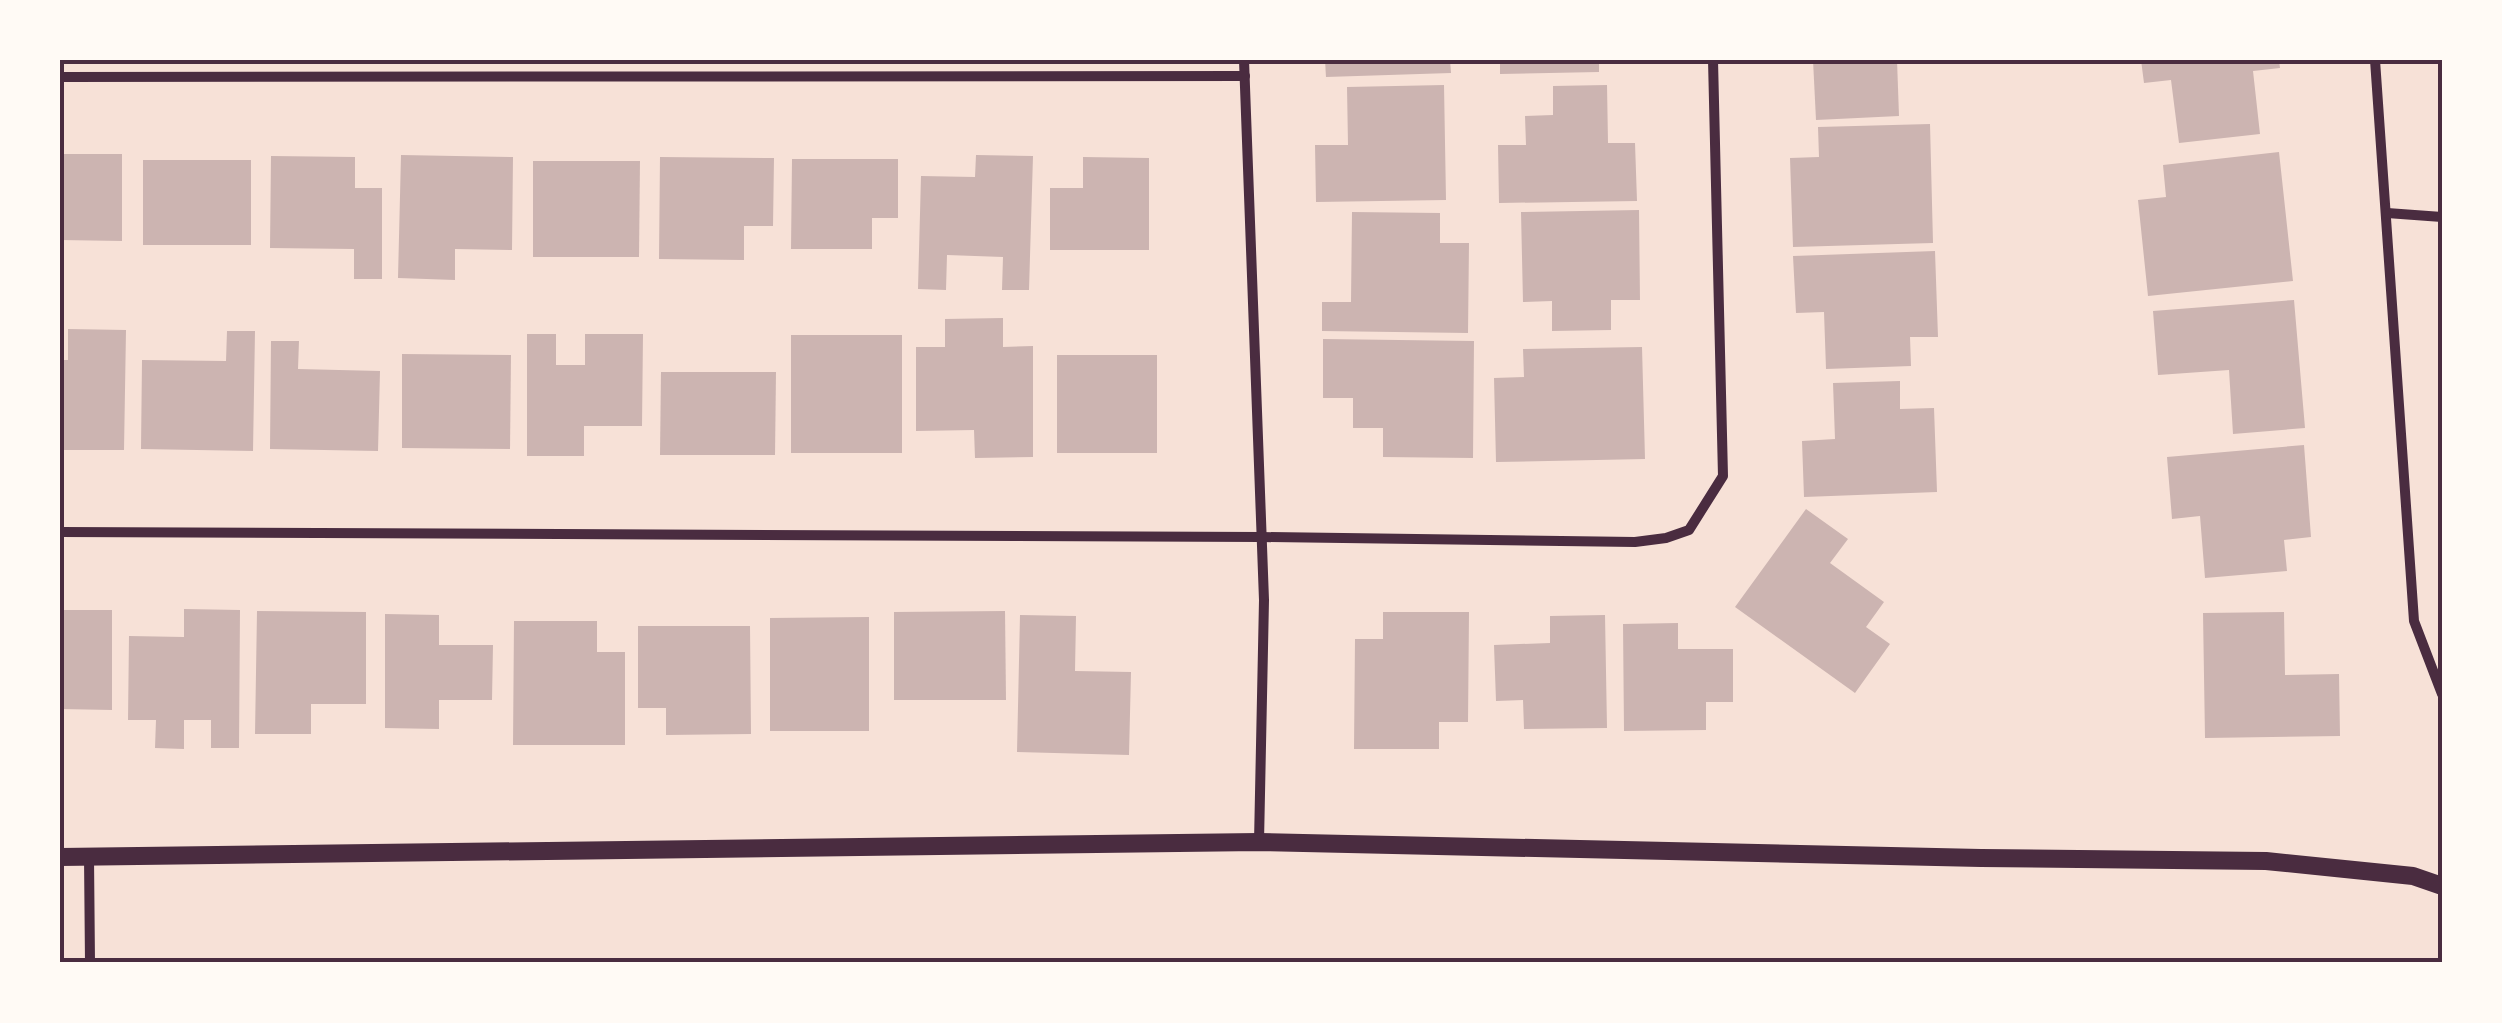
<svg xmlns="http://www.w3.org/2000/svg" width="2502" height="1023" font-family="'Public Sans',sans-serif">
<rect width="100%" height="100%" fill="#f7e1d7"/>
<!-- building -->
<g fill="#ccb4b1">
<polygon points="1325,60 1450,60 1451,73 1326,77"/>
<polygon points="1500,60 1599,60 1599,72 1500,74"/>
<polygon points="1813,60 1897,60 1899,116 1816,120"/>
<polygon points="2141,60 2279,60 2280,68 2253,71 2260,134 2179,143 2171,80 2144,83"/>
<polygon points="1444,85 1446,200 1316,202 1315,145 1348,145 1347,87"/>
<polygon points="1607,85 1608,143 1635,143 1637,201 1499,203 1498,145 1526,145 1525,116 1553,115 1553,86"/>
<polygon points="1930,124 1933,243 1793,247 1790,158 1819,157 1818,127"/>
<polygon points="2279,152 2293,281 2148,296 2138,200 2166,197 2163,165"/>
<polygon points="60,154 122,154 122,241 60,240"/>
<polygon points="401,155 513,157 512,250 455,249 455,280 398,278"/>
<polygon points="976,155 1033,156 1029,290 1002,290 1003,257 947,255 946,290 918,289 921,176 975,177"/>
<polygon points="271,156 355,157 355,188 382,188 382,279 354,279 354,249 270,248"/>
<polygon points="660,157 774,158 773,226 744,226 744,260 659,259"/>
<polygon points="1083,157 1149,158 1149,250 1050,250 1050,188 1083,188"/>
<polygon points="792,159 898,159 898,218 872,218 872,249 791,249"/>
<rect x="143" y="160" width="108" height="85"/>
<polygon points="533,161 640,161 639,257 533,257"/>
<polygon points="1639,210 1640,300 1611,300 1611,330 1552,331 1552,301 1523,302 1521,212"/>
<polygon points="1352,212 1440,213 1440,243 1469,243 1468,333 1322,331 1322,302 1351,302"/>
<polygon points="1935,251 1938,337 1910,337 1911,366 1826,369 1824,312 1796,313 1793,256"/>
<polygon points="2294,300 2305,428 2233,434 2229,370 2158,375 2153,311"/>
<polygon points="1003,318 1003,347 1033,346 1033,457 975,458 974,430 916,431 916,347 945,347 945,319"/>
<polygon points="68,329 126,330 124,450 60,450 60,360 68,360"/>
<polygon points="227,331 255,331 253,451 141,449 142,360 226,361"/>
<polygon points="527,334 556,334 556,365 585,365 585,334 643,334 642,426 584,426 584,456 527,456"/>
<rect x="791" y="335" width="111" height="118"/>
<polygon points="1323,339 1474,341 1473,458 1383,457 1383,428 1353,428 1353,398 1323,398"/>
<polygon points="271,341 299,341 298,369 380,371 378,451 270,449"/>
<polygon points="1642,347 1645,459 1496,462 1494,378 1524,377 1523,349"/>
<polygon points="402,354 511,355 510,449 402,448"/>
<rect x="1057" y="355" width="100" height="98"/>
<polygon points="661,372 776,372 775,455 660,455"/>
<polygon points="1900,381 1900,409 1934,408 1937,492 1804,497 1802,441 1835,439 1833,383"/>
<polygon points="2304,445 2311,537 2284,540 2287,571 2205,578 2200,516 2172,519 2167,457"/>
<polygon points="1806,509 1848,539 1830,563 1884,602 1866,627 1890,644 1855,693 1735,607"/>
<polygon points="184,609 240,610 239,748 211,748 211,720 184,720 184,749 155,748 156,720 128,720 129,636 184,637"/>
<polygon points="60,610 112,610 112,710 60,709"/>
<polygon points="257,611 366,612 366,704 311,704 311,734 255,734"/>
<polygon points="1005,611 1006,700 894,700 894,612"/>
<polygon points="1383,612 1469,612 1468,722 1439,722 1439,749 1354,749 1355,639 1383,639"/>
<polygon points="2284,612 2285,675 2339,674 2340,736 2205,738 2203,613"/>
<polygon points="385,614 439,615 439,645 493,645 492,700 439,700 439,729 385,728"/>
<polygon points="1020,615 1076,616 1075,671 1131,672 1129,755 1017,752"/>
<polygon points="1605,615 1607,728 1524,729 1523,700 1496,701 1494,645 1550,643 1550,616"/>
<polygon points="869,617 869,731 770,731 770,618"/>
<polygon points="514,621 597,621 597,652 625,652 625,745 513,745"/>
<polygon points="1678,623 1678,649 1733,649 1733,702 1706,702 1706,730 1624,731 1623,624"/>
<polygon points="638,626 750,626 751,734 666,735 666,708 638,708"/>
<rect x="405" y="959" width="78" height="4"/>
<rect x="1715" y="959" width="81" height="4"/>
</g>
<g fill="none" stroke-linecap="round" stroke-linejoin="round">
<!-- minor -->
<g stroke="#4a2c40" stroke-width="10">
<polyline points="1244,60 1264,600 1259,842"/>
<polyline points="2375,60 2414,621 2442,694"/>
<polyline points="60,77 1245,76"/>
<polyline points="2387,213 2442,217"/>
<polyline points="60,532 1261,537 1635,542 1666,538 1689,530 1723,476 1713,60"/>
<polyline points="89,857 90,963"/>
</g>
<!-- tertiary -->
<polyline stroke="#4a2c40" stroke-width="18" points="60,857 1259,842 1981,858 2266,861 2413,876 2442,886"/>
</g>
<!-- border -->
<rect width="2502" height="1023" fill="none" stroke="#fffaf5" stroke-width="125"/>
<rect x="62" y="62" width="2378" height="898" fill="none" stroke="#4a2c40" stroke-width="4"/>
</svg>
